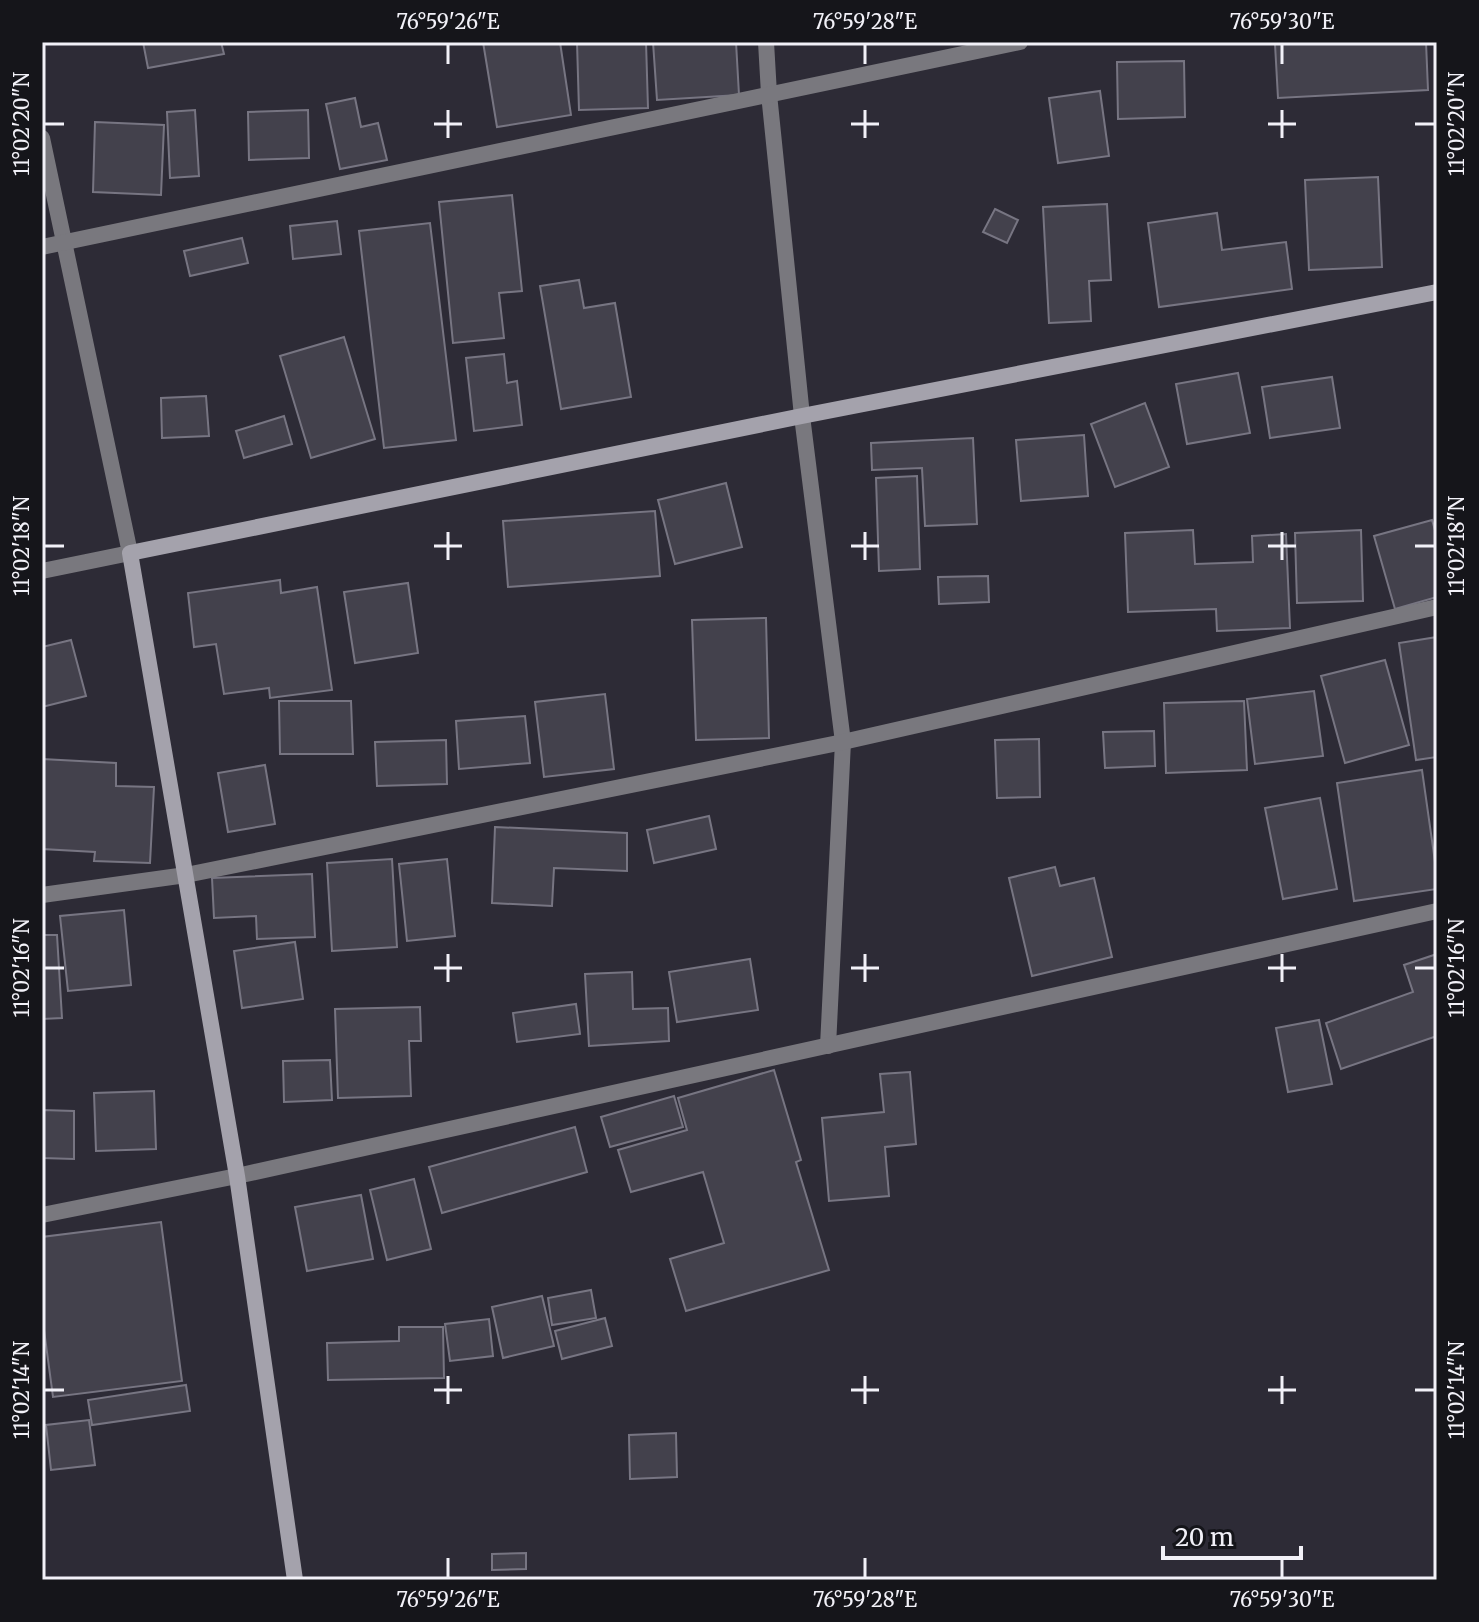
<svg xmlns="http://www.w3.org/2000/svg" width="1479" height="1622" font-family="Merriweather,serif">
<rect width="100%" height="100%" fill="#2d2b36"/>
<!-- building -->
<g fill="#43414c" stroke="#777582" stroke-width="2">
<polygon points="143,42 221,42 224,54 148,68"/>
<polygon points="483,42 560,42 571,115 497,127"/>
<polygon points="577,42 646,42 648,108 579,110"/>
<polygon points="653,42 736,42 739,95 657,100"/>
<polygon points="1316,42 1426,42 1428,90 1278,98 1275,44"/>
<polygon points="1184,61 1185,117 1118,119 1117,62"/>
<polygon points="1100,91 1109,156 1058,163 1049,98"/>
<polygon points="355,98 361,127 378,123 387,160 340,169 326,104"/>
<polygon points="195,110 199,176 170,178 167,112"/>
<polygon points="308,110 309,158 249,160 248,112"/>
<polygon points="95,122 164,125 161,195 93,192"/>
<polygon points="1378,177 1382,267 1309,270 1305,180"/>
<polygon points="512,195 522,291 499,293 504,338 453,343 439,202"/>
<polygon points="1107,204 1111,280 1089,281 1091,321 1049,323 1043,207"/>
<polygon points="995,209 1018,220 1007,243 983,232"/>
<polygon points="1217,213 1222,250 1286,242 1292,289 1159,307 1148,223"/>
<polygon points="337,221 341,254 293,259 290,226"/>
<polygon points="430,223 456,440 384,448 359,231"/>
<polygon points="242,238 248,263 190,276 184,251"/>
<polygon points="579,280 584,308 615,303 631,397 561,409 540,286"/>
<polygon points="344,337 375,439 311,458 280,356"/>
<polygon points="504,354 507,383 517,381 522,425 474,431 466,358"/>
<polygon points="1238,373 1250,433 1187,444 1176,384"/>
<polygon points="1332,377 1340,428 1270,438 1262,387"/>
<polygon points="206,396 209,436 162,438 161,398"/>
<polygon points="1145,403 1169,467 1115,487 1091,424"/>
<polygon points="284,416 292,444 244,458 236,431"/>
<polygon points="1084,435 1088,496 1021,501 1016,440"/>
<polygon points="973,438 977,524 925,526 922,468 872,470 871,443"/>
<polygon points="917,476 920,569 879,571 876,478"/>
<polygon points="726,483 742,547 675,564 658,500"/>
<polygon points="655,511 660,576 508,587 503,521"/>
<polygon points="1432,520 1437,537 1437,597 1395,609 1374,536"/>
<polygon points="1193,530 1195,564 1253,562 1252,536 1286,534 1290,628 1217,631 1216,609 1128,612 1125,533"/>
<polygon points="1361,530 1363,601 1297,603 1295,533"/>
<polygon points="988,576 989,602 939,604 938,577"/>
<polygon points="280,580 281,593 317,587 332,690 270,698 269,688 224,694 216,644 194,647 188,593"/>
<polygon points="408,583 418,653 355,663 344,592"/>
<polygon points="766,618 769,738 696,740 692,620"/>
<polygon points="1437,637 1437,757 1416,760 1399,643"/>
<polygon points="71,640 86,696 42,707 42,647"/>
<polygon points="1385,660 1409,745 1345,763 1321,676"/>
<polygon points="1314,691 1323,756 1255,764 1247,699"/>
<polygon points="605,694 614,769 544,777 535,702"/>
<polygon points="279,701 351,701 353,754 280,754"/>
<polygon points="1244,701 1247,770 1166,773 1164,703"/>
<polygon points="525,716 530,763 459,769 456,721"/>
<polygon points="1154,731 1155,766 1105,768 1103,732"/>
<polygon points="1039,739 1040,797 997,798 995,740"/>
<polygon points="446,740 447,784 377,786 375,742"/>
<polygon points="42,759 116,763 116,786 154,787 150,863 94,861 95,852 42,849"/>
<polygon points="265,765 275,824 228,832 218,773"/>
<polygon points="1422,770 1437,876 1437,889 1354,901 1337,783"/>
<polygon points="1320,798 1337,889 1283,899 1265,808"/>
<polygon points="709,816 716,849 654,863 647,830"/>
<polygon points="495,827 627,833 627,871 554,868 552,906 492,903"/>
<polygon points="392,859 397,947 332,951 327,863"/>
<polygon points="447,859 455,936 407,941 399,864"/>
<polygon points="1055,867 1060,886 1094,878 1112,957 1032,976 1009,878"/>
<polygon points="312,874 315,937 257,939 256,916 214,918 212,878"/>
<polygon points="124,910 131,985 68,991 60,916"/>
<polygon points="42,935 57,935 62,1018 42,1019"/>
<polygon points="295,942 303,999 242,1008 234,951"/>
<polygon points="1437,954 1437,1036 1341,1069 1326,1023 1413,992 1404,965"/>
<polygon points="750,959 758,1010 677,1022 669,972"/>
<polygon points="632,972 633,1009 668,1008 669,1041 589,1046 585,974"/>
<polygon points="576,1004 580,1034 517,1042 513,1013"/>
<polygon points="420,1007 421,1041 409,1041 411,1096 338,1098 335,1009"/>
<polygon points="1319,1020 1332,1084 1288,1092 1276,1028"/>
<polygon points="330,1060 332,1100 284,1102 283,1061"/>
<polygon points="774,1070 801,1160 796,1162 829,1270 686,1311 670,1259 724,1243 703,1172 631,1192 618,1150 687,1130 678,1098"/>
<polygon points="910,1072 916,1144 885,1147 889,1196 829,1201 822,1118 884,1112 880,1074"/>
<polygon points="154,1091 156,1149 96,1151 94,1093"/>
<polygon points="674,1096 683,1127 610,1147 601,1117"/>
<polygon points="42,1110 74,1111 74,1159 42,1158"/>
<polygon points="575,1127 587,1172 442,1213 429,1167"/>
<polygon points="414,1179 431,1249 387,1260 370,1190"/>
<polygon points="361,1195 373,1259 307,1271 295,1207"/>
<polygon points="161,1222 182,1381 53,1397 42,1315 42,1237"/>
<polygon points="591,1290 596,1318 552,1325 548,1298"/>
<polygon points="542,1296 554,1346 503,1358 492,1307"/>
<polygon points="605,1318 612,1346 562,1359 555,1331"/>
<polygon points="489,1319 493,1356 450,1361 445,1324"/>
<polygon points="399,1327 443,1327 444,1378 328,1380 327,1343 399,1341"/>
<polygon points="186,1385 190,1411 92,1425 88,1400"/>
<polygon points="89,1420 95,1465 51,1470 46,1425"/>
<polygon points="676,1433 677,1477 630,1479 629,1435"/>
<polygon points="526,1553 526,1569 492,1570 492,1554"/>
</g>
<g fill="none" stroke-linecap="round" stroke-linejoin="round">
<!-- street -->
<g stroke="#79787e" stroke-width="16">
<polyline points="766,42 769,94 802,416 843,742 828,1046"/>
<polyline points="42,138 130,553 42,571"/>
<polyline points="42,247 1020,42"/>
<polyline points="42,895 186,875 843,742 1437,607"/>
<polyline points="42,1215 237,1176 1437,911"/>
</g>
<!-- secondary -->
<polyline stroke="#a4a2ac" stroke-width="16" points="295,1580 237,1176 130,553 802,416 1437,292"/>
</g>
<!-- ticks -->
<path fill="none" stroke="#f2f1f8" stroke-width="3" d="M448,44v20M865,44v20M1282,44v20M448,110v28M865,110v28M1282,110v28M44,124h20M434,124h28M851,124h28M1268,124h28M1415,124h20M448,532v28M865,532v28M1282,532v28M44,546h20M434,546h28M851,546h28M1268,546h28M1415,546h20M448,954v28M865,954v28M1282,954v28M44,968h20M434,968h28M851,968h28M1268,968h28M1415,968h20M448,1376v28M865,1376v28M1282,1376v28M44,1390h20M434,1390h28M851,1390h28M1268,1390h28M1415,1390h20M448,1558v20M865,1558v20M1282,1558v20"/>
<!-- border -->
<rect width="1479" height="1622" fill="none" stroke="#15151a" stroke-width="88"/>
<!-- scale -->
<path d="M1163 1546v12h138v-12" fill="none" stroke="#f2f1f8" stroke-width="4"/>
<text x="1175" y="1546" font-size="24" fill="#f2f1f8" stroke="#15151a" stroke-width="6" paint-order="stroke">20 m</text>
<rect x="44" y="44" width="1391" height="1534" fill="none" stroke="#f2f1f8" stroke-width="3"/>
<g font-size="20" text-anchor="middle" fill="#f2f1f8">
<text x="448" y="29">76°59'26"E</text>
<text x="865" y="29">76°59'28"E</text>
<text x="1282" y="29">76°59'30"E</text>
<text transform="translate(22 124) rotate(-90)" y="7">11°02'20"N</text>
<text transform="translate(1457 124) rotate(-90)" y="7">11°02'20"N</text>
<text transform="translate(22 546) rotate(-90)" y="7">11°02'18"N</text>
<text transform="translate(1457 546) rotate(-90)" y="7">11°02'18"N</text>
<text transform="translate(22 968) rotate(-90)" y="7">11°02'16"N</text>
<text transform="translate(1457 968) rotate(-90)" y="7">11°02'16"N</text>
<text transform="translate(22 1390) rotate(-90)" y="7">11°02'14"N</text>
<text transform="translate(1457 1390) rotate(-90)" y="7">11°02'14"N</text>
<text x="448" y="1607">76°59'26"E</text>
<text x="865" y="1607">76°59'28"E</text>
<text x="1282" y="1607">76°59'30"E</text>
</g>
</svg>
